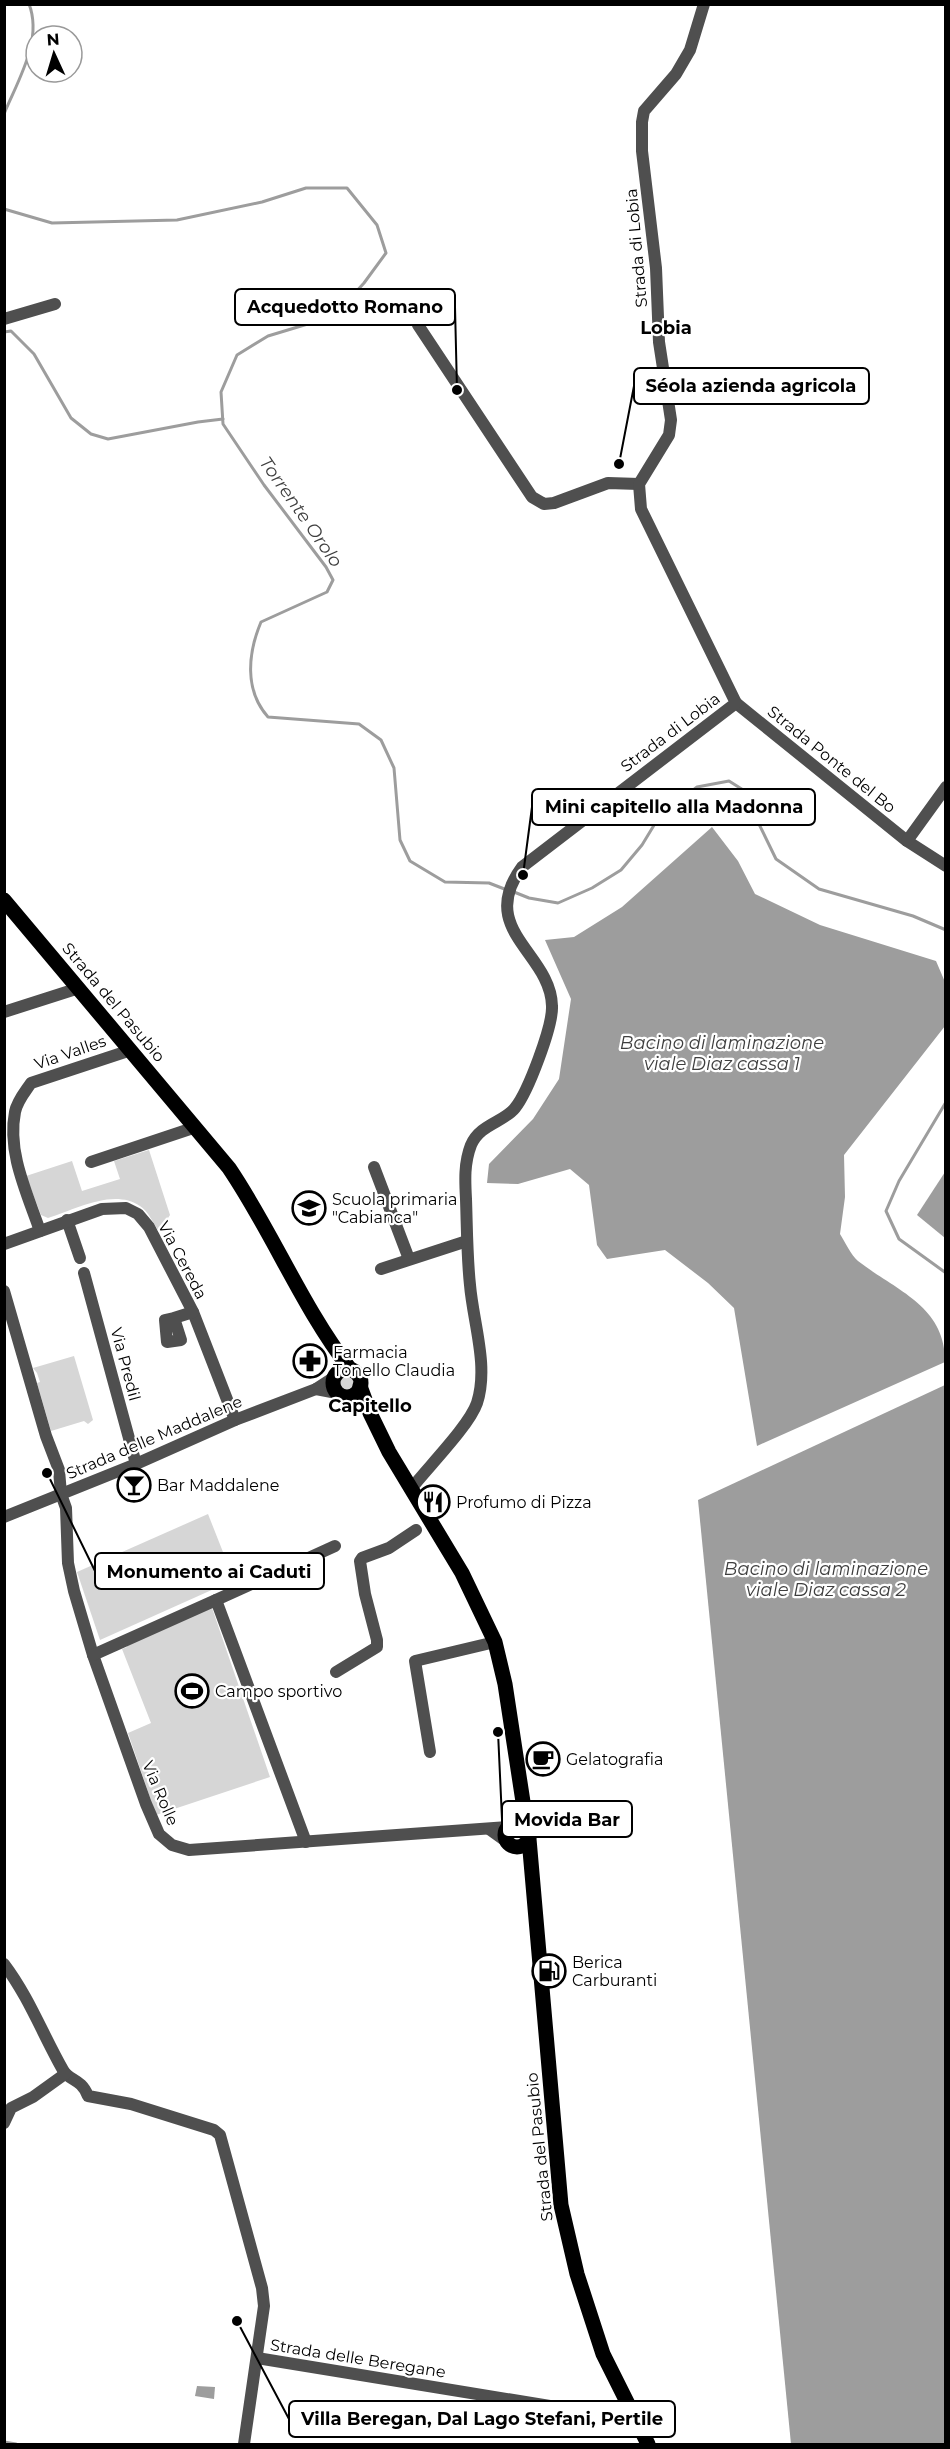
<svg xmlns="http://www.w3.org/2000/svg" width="950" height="2449" font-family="Montserrat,sans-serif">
<rect width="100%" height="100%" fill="#fff"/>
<!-- green -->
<g fill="#d6d6d6">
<path d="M149,1150l21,65 -11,17c-5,-8 -11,-21 -19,-26 -27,-18 -65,4 -92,12l-7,-3 -15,-39 46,-15 10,30 38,-12 -6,-18z"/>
<polygon points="74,1356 93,1420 88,1424 84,1421 51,1431 37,1383 40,1382 37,1373 33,1368"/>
<circle cx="347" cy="1383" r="8"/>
<polygon points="208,1514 234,1580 100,1640 77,1572"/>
<polygon points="211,1605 270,1777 156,1815 128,1733 151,1723 122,1649 127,1647 125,1641"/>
</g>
<!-- water -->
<g fill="#9d9d9d">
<path d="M712,827l26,34 17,33 65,31 116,36 9,21v44l-101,129 1,42 -5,37c5,8 11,21 18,27 37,29 88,45 87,101l-188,84 -23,-138 -26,-25 -43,-33 -58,9 -10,-14 -8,-60 -19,-16 -52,15 -31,-1 2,-19 44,-45 26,-40 12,-80 -26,-59 29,-3 48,-30z"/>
<polygon points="945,1172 945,1238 917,1215"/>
<polygon points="945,1385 945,2444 791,2444 698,1500"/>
<polygon points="197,2386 215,2387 214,2399 195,2396"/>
</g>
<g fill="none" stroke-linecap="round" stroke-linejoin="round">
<!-- stream -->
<g stroke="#9d9d9d" stroke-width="3">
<path d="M4,114c14,-34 39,-74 25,-110"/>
<path d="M4,209l48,14 125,-3 85,-18 44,-14h41l30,37 9,28 -22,30 -20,22 -33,18 -43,13 -31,19 -16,37 2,32 41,61 62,82 7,13 -6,12 -66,30c-13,31 -17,68 7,95l91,7 22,16 13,28 6,72 10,21 35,21 44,1 18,7"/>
<polyline points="4,332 11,331 34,354 71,418 91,434 108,439 198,422 223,419"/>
<polyline points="514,892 529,898 558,903 592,888 621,870 642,845 659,817 697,787 729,781 748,793 758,822 776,859 819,889 913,916 946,930"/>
<polyline points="946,1102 899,1181 886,1211 899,1239 946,1273"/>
<polyline points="4,2442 16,2444"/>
</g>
<!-- minor -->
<g stroke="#4f4f4f" stroke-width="12">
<polyline points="4,319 55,304"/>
<polyline points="418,325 532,497 544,504 554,503 608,483 639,484"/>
<polyline points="736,703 907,841 946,866"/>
<polyline points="907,841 946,787"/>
<polyline points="4,1012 79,988"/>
<polyline points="91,1162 196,1127"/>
<polyline points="374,1167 409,1259"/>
<polyline points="67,1220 80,1258"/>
<path d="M40,1231c-13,-38 -33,-79 -25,-119 2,-11 10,-20 16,-29l100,-33"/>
<polyline points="4,1244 102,1209 126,1208 138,1214 149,1227 193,1312 235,1420"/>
<polyline points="381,1269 467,1241"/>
<polyline points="84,1273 136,1464"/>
<polyline points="4,1291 46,1436 59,1470 61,1494 66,1508 68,1563 74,1591 93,1655 146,1804 159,1834 172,1845 189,1850 508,1827"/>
<polyline points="174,1318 165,1320 167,1342 181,1340 174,1318 193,1312"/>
<polyline points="316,1389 337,1393"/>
<path d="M411,1489c17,-22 58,-63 66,-86 12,-37 -4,-81 -7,-118 -3,-28 -3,-57 -4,-86 -1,-18 -2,-36 5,-54 9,-21 33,-23 44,-37 13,-16 38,-82 37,-102 -1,-53 -76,-76 -30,-139l214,-164 -95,-194 -2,-25 30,-49 2,-15 -12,-78 -3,-74 -14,-117v-29l2,-11 32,-37 14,-24 14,-46"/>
<polyline points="4,1517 136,1464 235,1420 316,1389 333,1378"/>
<polyline points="216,1600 335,1546"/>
<polyline points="93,1655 216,1600 306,1842"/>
<polyline points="336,1672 377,1647 377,1640 365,1594 360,1561 362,1558 389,1548 416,1530"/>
<polyline points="430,1752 415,1661 495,1642"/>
<polyline points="489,1829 507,1842"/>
<path d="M4,1964c25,33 39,71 59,106 6,11 18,8 25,26l43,8 83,26 6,5 42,153 2,18 -20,138"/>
<polyline points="4,2123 11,2108 33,2097 65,2074"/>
<polyline points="257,2358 635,2420"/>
</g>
<!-- major -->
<g stroke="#000" stroke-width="15">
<path d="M4,900l225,268c44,65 73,139 121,201"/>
<circle cx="347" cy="1383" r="14"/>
<polyline points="360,1386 370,1413 389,1452 462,1573 495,1642 505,1684 527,1828"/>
<circle cx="517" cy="1835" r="12"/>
<polyline points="529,1839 561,2205 577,2274 603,2354 648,2444"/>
</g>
</g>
<!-- icons -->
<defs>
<g id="school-ring" transform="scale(1.725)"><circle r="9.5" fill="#fff" stroke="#000" stroke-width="1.5"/><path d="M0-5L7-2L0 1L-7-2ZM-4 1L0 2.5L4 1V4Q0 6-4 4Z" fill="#000"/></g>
<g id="pharmacy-ring" transform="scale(1.725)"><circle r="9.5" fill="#fff" stroke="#000" stroke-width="1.5"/><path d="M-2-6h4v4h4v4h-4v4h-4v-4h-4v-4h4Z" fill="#000"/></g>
<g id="bar-ring" transform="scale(1.725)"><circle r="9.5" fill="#fff" stroke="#000" stroke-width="1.5"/><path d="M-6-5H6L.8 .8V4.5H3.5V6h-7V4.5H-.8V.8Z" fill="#000"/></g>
<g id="restaurant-ring" transform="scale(1.725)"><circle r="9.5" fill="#fff" stroke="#000" stroke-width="1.5"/><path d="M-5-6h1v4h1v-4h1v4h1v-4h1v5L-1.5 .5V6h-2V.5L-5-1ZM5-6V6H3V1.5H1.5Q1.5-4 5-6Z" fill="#000"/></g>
<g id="stadium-ring" transform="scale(1.725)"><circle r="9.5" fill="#fff" stroke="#000" stroke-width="1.5"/><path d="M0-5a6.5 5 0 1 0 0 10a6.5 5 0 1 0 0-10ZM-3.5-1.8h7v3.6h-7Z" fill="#000"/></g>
<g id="cafe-ring" transform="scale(1.725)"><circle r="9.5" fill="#fff" stroke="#000" stroke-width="1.5"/><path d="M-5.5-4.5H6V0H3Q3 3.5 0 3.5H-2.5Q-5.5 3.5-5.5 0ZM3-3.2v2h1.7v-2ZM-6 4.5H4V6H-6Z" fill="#000"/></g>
<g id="fuel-ring" transform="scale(1.725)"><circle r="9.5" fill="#fff" stroke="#000" stroke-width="1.5"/><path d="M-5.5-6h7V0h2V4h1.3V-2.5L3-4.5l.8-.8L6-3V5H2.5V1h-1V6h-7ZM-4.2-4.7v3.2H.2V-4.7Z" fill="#000"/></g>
</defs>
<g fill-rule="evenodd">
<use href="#school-ring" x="309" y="1208"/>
<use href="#pharmacy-ring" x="310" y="1361"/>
<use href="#bar-ring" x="134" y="1485"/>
<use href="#restaurant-ring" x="433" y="1502"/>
<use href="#stadium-ring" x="192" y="1691"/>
<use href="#cafe-ring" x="543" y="1759"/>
<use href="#fuel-ring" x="549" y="1971"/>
</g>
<g text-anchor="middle" stroke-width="4.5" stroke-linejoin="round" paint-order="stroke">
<!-- street labels -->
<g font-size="16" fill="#000" stroke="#fff">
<text transform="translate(636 248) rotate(-95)" y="6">Strada di Lobia</text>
<text transform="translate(670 732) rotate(-37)" y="6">Strada di Lobia</text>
<text transform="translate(832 759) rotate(39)" y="6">Strada Ponte del Bo</text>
<text transform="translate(114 1002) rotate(50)" y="6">Strada del Pasubio</text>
<text transform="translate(70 1052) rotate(-19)" y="6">Via Valles</text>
<text transform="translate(183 1260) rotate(62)" y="6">Via Cereda</text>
<text transform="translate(126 1364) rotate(75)" y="6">Via Predil</text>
<text transform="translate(154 1437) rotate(-23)" y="6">Strada delle Maddalene</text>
<text transform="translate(161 1793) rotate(67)" y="6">Via Rolle</text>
<text transform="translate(539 2147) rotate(-96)" y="6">Strada del Pasubio</text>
<text transform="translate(358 2358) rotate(9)" y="6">Strada delle Beregane</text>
</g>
<!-- poi labels -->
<g font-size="16" fill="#000" stroke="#fff" text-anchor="start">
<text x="332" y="1205">Scuola primaria<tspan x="332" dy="18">"Cabianca"</tspan></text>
<text x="333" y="1358">Farmacia<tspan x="333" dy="18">Tonello Claudia</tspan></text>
<text x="157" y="1491">Bar Maddalene</text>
<text x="456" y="1508">Profumo di Pizza</text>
<text x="215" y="1697">Campo sportivo</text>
<text x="566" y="1765">Gelatografia</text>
<text x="572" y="1968">Berica<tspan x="572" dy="18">Carburanti</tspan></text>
</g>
<!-- neighbourhood labels -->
<g font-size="18" font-weight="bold" fill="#000" stroke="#fff">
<text x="666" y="334">Lobia</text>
<text x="370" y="1412">Capitello</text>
</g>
<!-- water labels -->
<g font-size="18" font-style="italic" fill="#3e3e3e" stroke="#fff">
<text transform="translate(301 512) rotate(55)" y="6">Torrente Orolo</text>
<text x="722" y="1049">Bacino di laminazione<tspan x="722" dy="21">viale Diaz cassa 1</tspan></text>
<text x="826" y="1575">Bacino di laminazione<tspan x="826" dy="21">viale Diaz cassa 2</tspan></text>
</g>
</g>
<!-- callouts -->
<path fill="none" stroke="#000" stroke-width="2" d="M457 390L455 307M619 464L634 386M523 875L532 807M47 1473L95 1571M498 1732L502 1819M237 2321L289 2419"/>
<g fill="#000" stroke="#fff" stroke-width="2">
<circle cx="457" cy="390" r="6"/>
<circle cx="619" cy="464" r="6"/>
<circle cx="523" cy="875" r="6"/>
<circle cx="47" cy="1473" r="6"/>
<circle cx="498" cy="1732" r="6"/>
<circle cx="237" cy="2321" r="6"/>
</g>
<g fill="#fff" stroke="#000" stroke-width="2">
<rect x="235" y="289" width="220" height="36" rx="6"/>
<rect x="634" y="368" width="235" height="36" rx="6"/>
<rect x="532" y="789" width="283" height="36" rx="6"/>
<rect x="95" y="1553" width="229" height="36" rx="6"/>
<rect x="502" y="1801" width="130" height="36" rx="6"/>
<rect x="289" y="2401" width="386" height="36" rx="6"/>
</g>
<g font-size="18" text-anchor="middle" font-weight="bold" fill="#000">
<text x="345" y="313">Acquedotto Romano</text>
<text x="751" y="392">Séola azienda agricola</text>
<text x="674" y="813">Mini capitello alla Madonna</text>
<text x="209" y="1578">Monumento ai Caduti</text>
<text x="567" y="1826">Movida Bar</text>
<text x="482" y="2425">Villa Beregan, Dal Lago Stefani, Pertile</text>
</g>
<!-- border -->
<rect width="950" height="2449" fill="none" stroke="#000000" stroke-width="12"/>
<!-- north arrow -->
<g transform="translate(54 54) rotate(356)"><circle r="28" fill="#ffffff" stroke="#999999" stroke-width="1.5"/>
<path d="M0-4.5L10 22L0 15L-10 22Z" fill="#000000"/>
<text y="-9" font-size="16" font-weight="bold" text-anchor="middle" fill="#000000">N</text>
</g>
</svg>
